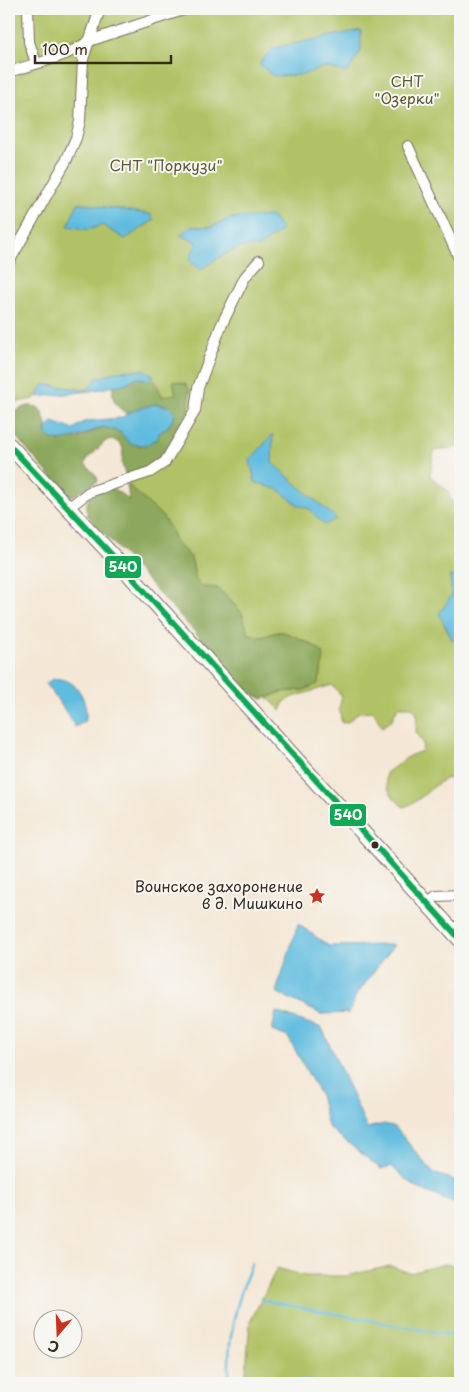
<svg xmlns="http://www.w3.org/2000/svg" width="469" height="1392" font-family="'Playpen Sans',sans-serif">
<rect width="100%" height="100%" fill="#f6f6f2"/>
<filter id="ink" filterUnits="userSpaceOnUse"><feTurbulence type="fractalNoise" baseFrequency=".02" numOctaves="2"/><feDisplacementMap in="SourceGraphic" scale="10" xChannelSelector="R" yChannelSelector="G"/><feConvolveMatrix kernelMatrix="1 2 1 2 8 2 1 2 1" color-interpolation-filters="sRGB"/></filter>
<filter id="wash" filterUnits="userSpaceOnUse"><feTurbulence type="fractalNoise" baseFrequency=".0096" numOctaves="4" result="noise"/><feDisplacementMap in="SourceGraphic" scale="20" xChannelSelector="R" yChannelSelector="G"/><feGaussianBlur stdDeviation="1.12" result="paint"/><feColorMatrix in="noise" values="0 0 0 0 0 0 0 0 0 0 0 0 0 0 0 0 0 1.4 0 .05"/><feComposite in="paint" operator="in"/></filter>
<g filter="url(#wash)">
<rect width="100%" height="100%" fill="#f4e7d5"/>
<!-- green -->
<g fill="#b1c266" stroke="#767642">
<path d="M9,9h451v438l-26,4 -4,25 17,14 13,34v259l-13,-5c-16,8 -27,24 -43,29 -11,-7 -20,-21 -18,-34l23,-17 13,-5 1,-7 -7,-12 1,-19 -5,-6h-14l-7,14 -9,6 -9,-16 -14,1 -11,10 -6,1 -3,-14 3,-13 -10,-11 -42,13 -6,4 -3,9 -13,-13 14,-6 22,-2 17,-13v-13l3,-6c-2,-3 -4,-8 -6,-10 -5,-4 -34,-17 -40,-16 -16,3 -11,8 -30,1l-6,-20 -19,-20 -20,-6 -7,-7 -5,-23 -16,-15 -4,-13 -9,-13 -35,-32 -2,-10c30,-3 54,-36 63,-63 3,-8 0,-19 -2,-27l-13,-3 3,14 -14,1 -10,-16 1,-5c-18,-10 -40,-2 -58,4l-2,6 -6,5 -42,-5 -4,3 -7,11 -18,3 -7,-2z"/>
<polygon points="444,1264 460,1266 460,1383 245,1383 250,1322 277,1268 305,1276 346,1276 390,1266 410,1273"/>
</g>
<!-- forest -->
<g fill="#8ca85b" stroke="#64693c">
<path d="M136,377l19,4 7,15 14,-2 -3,-13 13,3 3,6 -1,21 -25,49 -19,10 -19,4 -3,-10 1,-16c-13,-17 -19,-5 -28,4 -5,4 -8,6 -10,12l11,11 2,6 -25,15 -11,-7 -53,-60v-11c5,-8 21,-16 30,-10 4,4 6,14 8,19l-1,4 13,11 7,-4 10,1 28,-12 13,3 21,16 20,-8v-4l9,-6 8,-12 -10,-11 -11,-1 -27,10c-13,-9 -15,-14 -14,-29l11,-1z"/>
<path d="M127,484l35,32 9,13 4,13 16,15 5,23 7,7 15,1 24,25 6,20c20,7 14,2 31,-1 7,-2 37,15 43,20l2,6 -6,26 -14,6 -22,2 -20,7 -11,-6 -163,-177 -2,-8 3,-11 16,-8 8,-1 16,12z"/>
</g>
<!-- water -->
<g fill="#61bcdf" stroke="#4e737e">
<polygon points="361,30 361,51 347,73 325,67 302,75 273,76 259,64 273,48"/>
<polygon points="78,203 150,214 154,220 125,239 102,225 88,230 68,226"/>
<path d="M271,216l11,14 -24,18c-19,-7 -42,12 -58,22l-11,-10 8,-18 -17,-7 12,-9 18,1 21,-9z"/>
<polygon points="145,370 153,375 152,380 136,378 124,384 91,391 37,397 41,388 45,385 87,390 98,378 118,371"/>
<path d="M154,404l14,2 7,7c-2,10 -9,15 -17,21l1,4 -13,7 -16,-1 -10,-12 -16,-5c-14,3 -46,23 -57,8v-8l6,-5 20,7 13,-8 35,-3 9,-6z"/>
<polygon points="273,434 272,463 337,519 324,525 310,509 298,505 279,490 255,482 250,460"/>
<polygon points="450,576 460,576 460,634 453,641 439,614 452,595"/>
<path d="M53,679c22,-3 34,19 33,38l-2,5 -9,5c-7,-13 -21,-33 -30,-43z"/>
<polygon points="298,924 329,946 394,945 355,997 349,1013 321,1014 276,992"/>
<polygon points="276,1012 322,1028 367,1128 384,1124 395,1127 433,1173 460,1182 460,1206 415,1187 391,1166 381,1169 328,1127 320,1095 288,1037 272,1031"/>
</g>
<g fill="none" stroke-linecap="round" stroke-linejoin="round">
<!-- stream -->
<g stroke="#61bcdf" stroke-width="2.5">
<polyline points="261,1300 460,1337"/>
<polyline points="299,1380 319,1383"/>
<path d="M230,1383c-5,-39 7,-84 22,-120"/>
</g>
</g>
</g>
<g filter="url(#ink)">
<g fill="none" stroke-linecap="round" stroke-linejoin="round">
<!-- street casing -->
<g stroke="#7c6c5e" stroke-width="12">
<g id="street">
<polyline points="28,9 29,42 36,63"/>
<path d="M9,72c27,-9 56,-14 80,-31l97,-32"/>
<polyline points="408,146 460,260"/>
<polyline points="9,262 66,161 76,138 80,121 83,59 100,9"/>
<polyline points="68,508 89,492 150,472 165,462 195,411 198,388 221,326 245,277 259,261"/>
<polyline points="428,903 436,896 460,895"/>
</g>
</g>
<!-- secondary casing -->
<g stroke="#7c6c5e" stroke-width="17">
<polyline id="secondary" points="9,445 110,553 310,775 460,939"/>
</g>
<!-- street -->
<use href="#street" stroke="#fff" stroke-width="10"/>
<!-- secondary -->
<use href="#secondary" stroke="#fff" stroke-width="15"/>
<!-- bus-1 casing -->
<g stroke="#f6f6f2" stroke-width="10">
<polyline id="bus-1" points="9,445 110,553 460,939"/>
</g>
<!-- bus-1 -->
<use href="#bus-1" stroke="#10a855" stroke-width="6"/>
</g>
</g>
<!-- icons -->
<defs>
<g id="sight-bare" transform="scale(1.35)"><path d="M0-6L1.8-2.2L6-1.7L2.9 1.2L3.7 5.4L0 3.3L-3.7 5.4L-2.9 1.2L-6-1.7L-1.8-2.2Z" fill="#c8321e" stroke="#f6f6f2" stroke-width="2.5" paint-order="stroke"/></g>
</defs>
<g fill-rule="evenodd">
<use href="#sight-bare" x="317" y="896"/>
</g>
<!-- markers -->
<circle fill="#3b2a1e" stroke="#f6f6f2" stroke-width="2" cx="375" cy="845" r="4.5"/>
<g text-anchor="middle" stroke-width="4" stroke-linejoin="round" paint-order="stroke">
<!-- park labels -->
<g font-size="15" fill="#5e5834" stroke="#f6f6f2">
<text x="407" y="87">СНТ<tspan x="407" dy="17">"Озерки"</tspan></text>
<text x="166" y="171">СНТ "Поркузи"</text>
</g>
<!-- poi labels -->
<g font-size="15" fill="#3b2a1e" stroke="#f6f6f2" text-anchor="end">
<text x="303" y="892">Воинское захоронение<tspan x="303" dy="17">в д. Мишкино</tspan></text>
</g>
</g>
<g stroke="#f6f6f2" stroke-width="2">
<rect x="104" y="555" width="38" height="24" rx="5" fill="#10a855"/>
<rect x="329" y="803" width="38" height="24" rx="5" fill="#10a855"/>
</g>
<g font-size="14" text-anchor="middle" font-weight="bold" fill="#fff">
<text x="123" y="572">540</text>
<text x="348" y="820">540</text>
</g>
<!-- margin -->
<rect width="469" height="1392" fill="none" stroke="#f6f6f2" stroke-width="30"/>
<!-- north arrow -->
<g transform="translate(58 1334) rotate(199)"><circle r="24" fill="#f6f6f2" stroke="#aba49d"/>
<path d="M0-4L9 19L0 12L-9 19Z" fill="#c8321e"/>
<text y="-8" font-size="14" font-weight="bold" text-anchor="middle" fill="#3b2a1e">С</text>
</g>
<!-- scale -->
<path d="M35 55v8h136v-8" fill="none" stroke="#3b2a1e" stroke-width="2.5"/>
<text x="42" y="55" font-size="15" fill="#3b2a1e" stroke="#f6f6f2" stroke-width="4" paint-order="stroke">100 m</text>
</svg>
